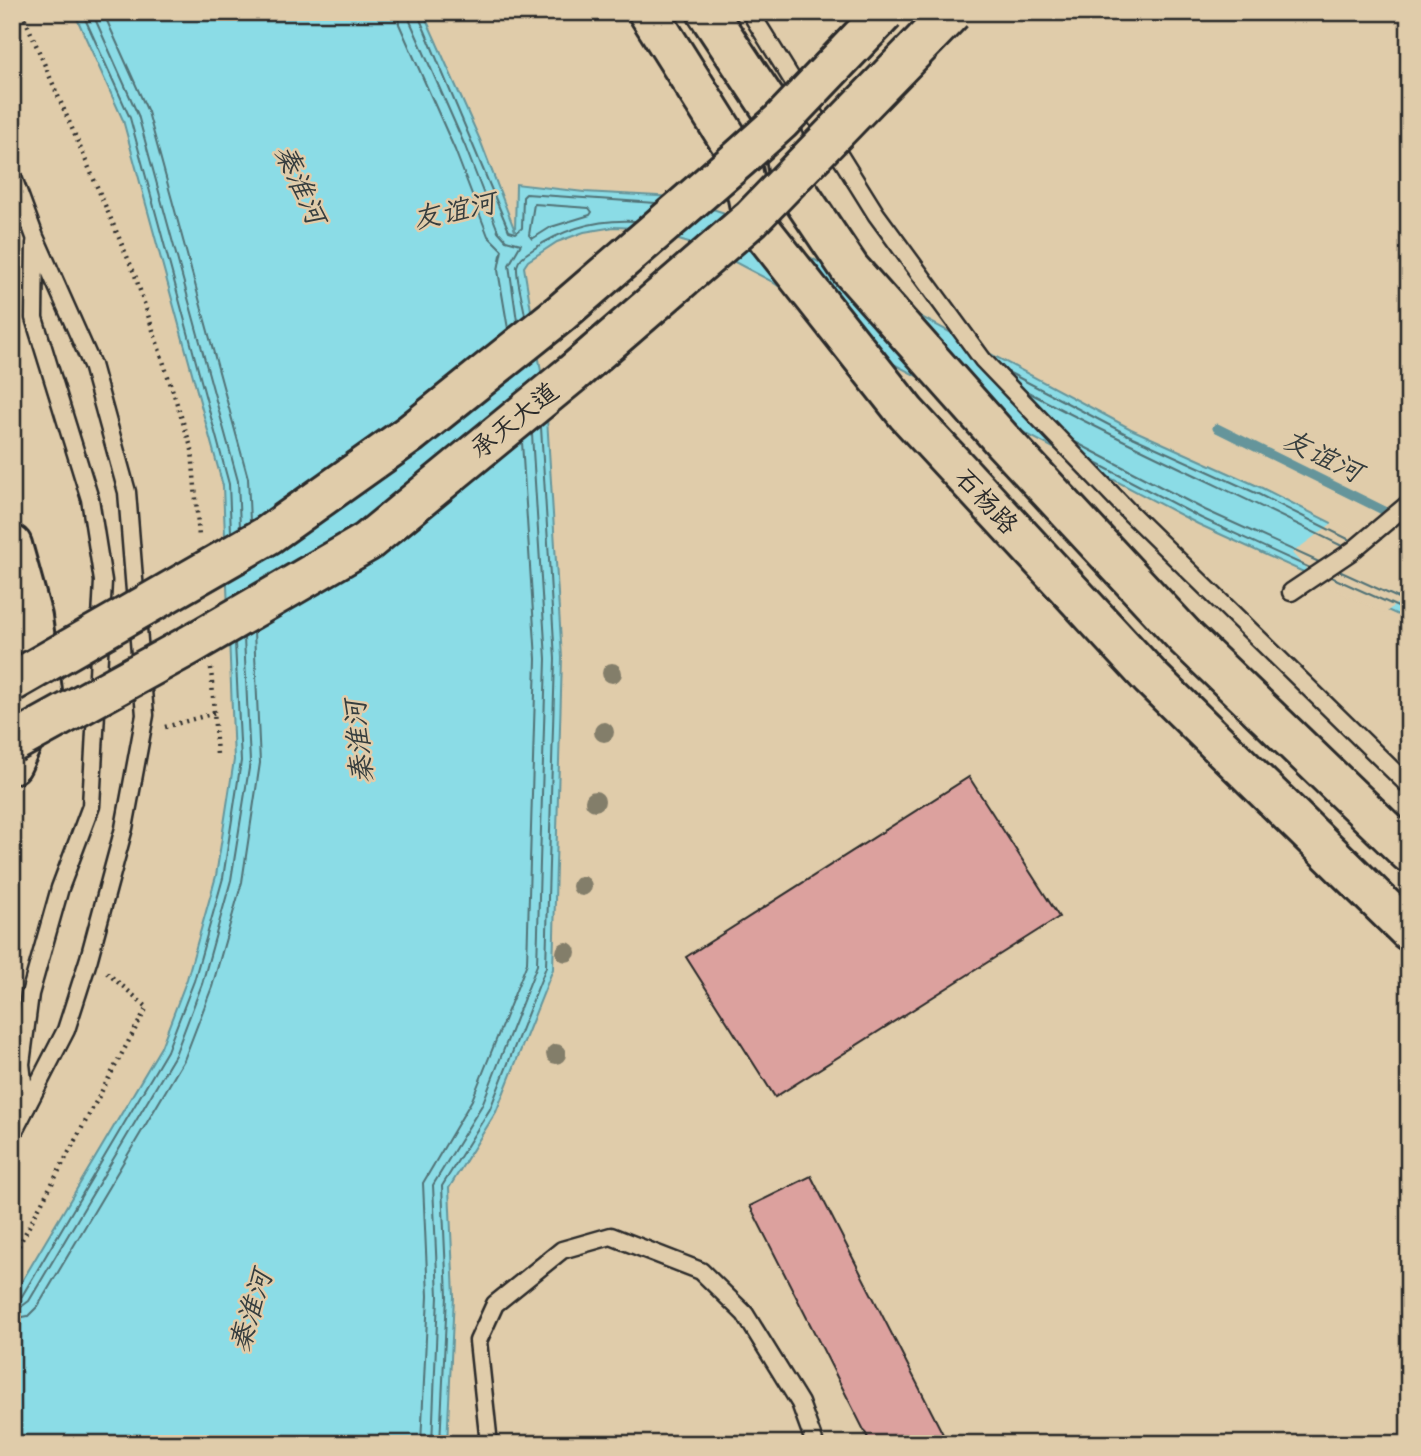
<svg xmlns="http://www.w3.org/2000/svg" width="1421" height="1456" font-family="Itim,'LXGW WenKai TC',sans-serif">
<rect width="100%" height="100%" fill="#e0ccaa"/>
<filter id="ink" filterUnits="userSpaceOnUse"><feTurbulence type="fractalNoise" baseFrequency=".0143" numOctaves="2"/><feDisplacementMap in="SourceGraphic" scale="14" xChannelSelector="R" yChannelSelector="G"/><feConvolveMatrix kernelMatrix="1 2 1 2 8 2 1 2 1" color-interpolation-filters="sRGB"/></filter>
<g filter="url(#ink)">
<!-- water -->
<polygon fill="#8bdce6" stroke="#65959b" stroke-width="2" points="74,12 423,12 480,140 515,231 516,184 584,192 676,197 731,215 1131,429 1262,488 1409,562 1409,620 1198,524 886,360 771,281 712,250 639,228 614,227 584,232 557,242 528,261 524,267 546,402 562,658 553,969 496,1112 449,1188 454,1296 447,1444 12,1444 12,1298 161,1047 187,979 216,876 234,760 223,486 123,120"/>
<!-- pier -->
<polygon fill="#e0ccaa" points="1335,521 1409,558 1409,594 1385,613 1318,582 1292,553"/>
<g fill="none" stroke-linecap="round" stroke-linejoin="round">
<!-- shore -->
<g stroke="#517276" stroke-width="2">
<polyline points="82,12 130,118 229,484 231,532"/>
<polyline points="92,12 138,115 238,481 240,527"/>
<polyline points="103,12 148,112 248,478 250,521"/>
<polyline points="398,12 399,24 455,150 488,236 502,250 498,270 508,329"/>
<polyline points="408,12 410,21 465,146 498,231 506,240 521,244 509,265 517,321"/>
<polyline points="417,12 509,231 516,233 522,228 523,197 526,194 656,203"/>
<polygon points="534,204 589,208 592,212 590,215 551,227 532,239 529,235"/>
<path d="M525,315c-2,-13 -9,-37 -8,-49 2,-8 9,-12 15,-16 32,-22 65,-31 103,-29"/>
<polyline points="1008,372 1128,435 1258,494 1350,540"/>
<path d="M1028,392c103,55 210,102 314,154"/>
<polyline points="1075,442 1205,510 1319,562"/>
<polyline points="1094,462 1201,518 1310,568"/>
<polyline points="1339,571 1409,603"/>
<polyline points="1331,577 1409,612"/>
<polyline points="12,1300 22,1296 167,1051 194,981 223,878 241,761 235,643"/>
<polyline points="12,1309 21,1307 29,1301 175,1055 202,984 231,880 250,762 244,638"/>
<polyline points="12,1319 28,1316 38,1306 184,1060 212,987 242,882 260,763 254,632"/>
<polyline points="421,1444 428,1296 423,1183 472,1100 527,963 536,659 522,442"/>
<polyline points="432,1444 438,1296 433,1185 482,1105 537,965 546,659 532,434"/>
<polyline points="440,1444 447,1296 442,1186 490,1109 546,967 555,659 541,427"/>
</g>
<!-- stream -->
<polyline stroke="#65959b" stroke-width="9" points="1217,428 1409,523"/>
</g>
<!-- building -->
<g fill="#dca19e" stroke="#2b2b2b" stroke-width="2">
<polygon points="969,777 1059,917 775,1097 686,957"/>
<polygon points="811,1176 948,1444 871,1444 750,1206"/>
</g>
<g fill="none" stroke-linecap="round" stroke-linejoin="round">
<!-- lane casing -->
<g stroke="#2b2b2b" stroke-width="21">
<g id="lane">
<polyline points="750,12 876,214 983,360 1131,514 1409,786"/>
<polyline points="12,175 35,237 92,365 127,492 145,715 124,828 89,958 66,1030 12,1135"/>
<polyline points="1291,592 1352,551 1409,503"/>
<polyline points="26,1107 21,1064 30,994 60,888 91,806 103,581 90,499 34,318 35,243"/>
<polyline points="489,1444 478,1341 495,1304 562,1250 611,1236 701,1271 745,1314 800,1403 815,1444"/>
</g>
</g>
<!-- secondary casing -->
<g stroke="#2b2b2b" stroke-width="44">
<polyline id="secondary" points="12,545 32,617 43,698 12,764"/>
</g>
<!-- primary casing -->
<g stroke="#2b2b2b" stroke-width="44">
<g id="primary">
<polyline points="648,12 740,158 752,218 906,413 1151,678 1409,931"/>
<polyline points="707,12 780,122 790,180 850,269 1002,440 1187,639 1409,853"/>
</g>
</g>
<!-- path -->
<g stroke="#2b2b2b" stroke-width="4.5" stroke-dasharray="2 5" stroke-linecap="butt">
<polyline points="22,12 135,275 192,450 199,537"/>
<polyline points="211,668 217,755"/>
<polyline points="165,727 215,713"/>
<polyline points="12,1258 147,1007 106,972"/>
</g>
<!-- lane -->
<use href="#lane" stroke="#e0ccaa" stroke-width="16"/>
<!-- secondary -->
<use href="#secondary" stroke="#e0ccaa" stroke-width="38"/>
<!-- primary -->
<use href="#primary" stroke="#e0ccaa" stroke-width="38"/>
<!-- primary-bridge casing -->
<g stroke="#2b2b2b" stroke-width="44" stroke-linecap="butt">
<g id="primary-bridge">
<polyline points="12,682 268,535 410,434 561,313 740,158 780,122 885,12"/>
<polyline points="12,743 190,645 367,542 573,373 752,218 952,12"/>
</g>
</g>
<!-- primary-bridge -->
<use href="#primary-bridge" stroke="#e0ccaa" stroke-width="38"/>
</g>
<!-- trees -->
<g fill="#837e6b">
<circle cx="612" cy="673" r="10"/>
<circle cx="604" cy="732" r="10"/>
<circle cx="595" cy="801" r="10"/>
<circle cx="582" cy="886" r="10"/>
<circle cx="566" cy="952" r="10"/>
<circle cx="556" cy="1054" r="10"/>
</g>
</g>
<g text-anchor="middle" stroke-width="5" stroke-linejoin="round" paint-order="stroke">
<!-- street labels -->
<g font-size="26" fill="#2b2b2b" stroke="#e0ccaa">
<text transform="translate(514 420) rotate(-39)" y="9">承天大道</text>
<text transform="translate(987 501) rotate(47)" y="9">石杨路</text>
</g>
<!-- water labels -->
<g font-size="28" font-style="italic" fill="#353d3e" stroke="#e0ccaa">
<text transform="translate(301 184) rotate(65)" y="10">秦淮河</text>
<text transform="translate(454 210) rotate(-12)" y="10">友谊河</text>
<text transform="translate(1323 455) rotate(26)" y="10">友谊河</text>
<text transform="translate(358 742) rotate(-96)" y="10">秦淮河</text>
<text transform="translate(250 1311) rotate(-73)" y="10">秦淮河</text>
</g>
</g>
<!-- margin -->
<rect width="1421" height="1456" fill="none" stroke="#e0ccaa" stroke-width="42"/>
<rect x="21" y="21" width="1379" height="1414" fill="none" stroke="#2b2b2b" stroke-width="2.5" filter="url(#ink)"/>
</svg>
